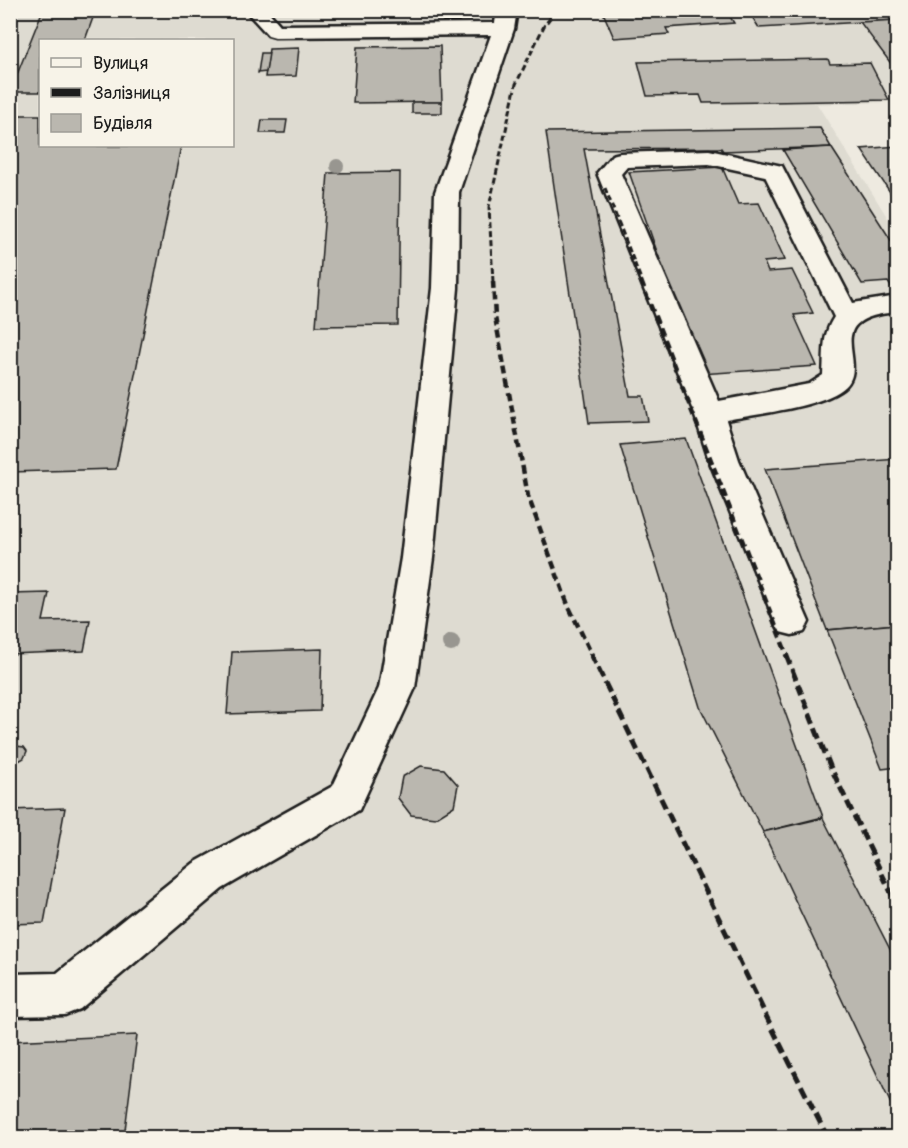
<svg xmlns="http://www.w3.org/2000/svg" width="908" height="1148" font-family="Pangolin,sans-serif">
<rect width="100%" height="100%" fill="#eeeae0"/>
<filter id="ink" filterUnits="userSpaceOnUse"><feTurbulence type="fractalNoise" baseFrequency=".0167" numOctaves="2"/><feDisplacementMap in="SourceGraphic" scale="12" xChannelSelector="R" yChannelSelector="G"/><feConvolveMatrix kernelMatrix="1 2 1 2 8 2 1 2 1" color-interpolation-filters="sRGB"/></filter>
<g filter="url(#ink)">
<!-- built -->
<path fill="#dedbd1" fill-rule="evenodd" d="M10,11h887v91l-80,2 80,129v904h-886zM40,40h192v106h-192z"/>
<!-- building -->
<g fill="#bab7af" stroke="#1c1c1c" stroke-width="1.5">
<polygon points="602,10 657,10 658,13 726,10 734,23 666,28 669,34 614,38"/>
<polygon points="748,10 898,10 898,20 759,28"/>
<polygon points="42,12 95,12 85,40 40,40 40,92 10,92"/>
<polygon points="898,20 898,73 860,22"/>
<polygon points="440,46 442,102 353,103 357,47"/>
<polygon points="299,48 296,76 265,77 269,49"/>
<polygon points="261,53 269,53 266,72 258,73"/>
<polygon points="828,59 830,64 870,63 889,100 703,103 700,95 647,96 638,62"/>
<rect x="412" y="102" width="30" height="11"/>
<polygon points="12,115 40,115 40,146 181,146 116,469 10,472"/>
<polygon points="262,120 287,120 285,133 260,133"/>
<polygon points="820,128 831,147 723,151 721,148 584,149 630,396 643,396 648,421 589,423 546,132"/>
<polygon points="898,146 898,204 861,149"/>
<polygon points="831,147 898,251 898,289 893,290 888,282 862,284 783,150"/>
<polygon points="722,167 738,204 759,203 785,260 764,262 768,272 792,270 813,313 794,315 817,366 700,374 629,172"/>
<polygon points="400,172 398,325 316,326 328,173"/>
<polygon points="686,439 823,817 763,832 700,707 620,445"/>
<polygon points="898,459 898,624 827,630 765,469"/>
<polygon points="49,593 43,621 90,620 84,651 10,654 10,594"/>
<polygon points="898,624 898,767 882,769 827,630"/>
<polygon points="322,649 320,711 227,714 232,652"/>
<polygon points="16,746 24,747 27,751 24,758 17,762 10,761 10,749"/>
<polygon points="421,766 444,769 458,785 454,806 435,818 411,815 398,798 402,777"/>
<polygon points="65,808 44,923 10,924 10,810"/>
<polygon points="823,818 898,965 898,1119 763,832"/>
<polygon points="137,1035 124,1138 10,1138 10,1041"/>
</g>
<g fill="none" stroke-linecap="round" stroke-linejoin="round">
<!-- minor casing -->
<g stroke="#1c1c1c" stroke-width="5">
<g id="minor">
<polygon points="245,10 267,10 280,25 495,23 497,10 517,10 514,29 459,192 458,288 433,558 415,688 359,810 222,889 80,1009 65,1015 10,1016 10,974 57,973 194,863 333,786 379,688 401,558 432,288 435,192 491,35 275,37 268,35"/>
<path d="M709,150l73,16 71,137 45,-7v16c-81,6 -28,49 -52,74 -21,21 -90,28 -120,34l13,40 70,162 -5,10 -12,3 -12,-3 -5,-10 -66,-162 -15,-47 -97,-240 15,-18 8,-2zM709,164l56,12 69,141c-13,20 -9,36 -11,58l-14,9 -90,17 -98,-227 6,-7z"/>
</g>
</g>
<!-- minor -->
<use href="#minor" fill="#f7f3e8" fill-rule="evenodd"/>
<!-- rail-far2 -->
<g stroke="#1c1c1c" stroke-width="3" stroke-dasharray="6 3" stroke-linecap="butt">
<polyline points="605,188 642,282"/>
<polyline points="493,282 489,207 516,84 544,26 556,10"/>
</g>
<!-- rail-far1 -->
<g stroke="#1c1c1c" stroke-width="4.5" stroke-dasharray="8 4.5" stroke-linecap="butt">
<polyline points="493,281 495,317 528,496 568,605 592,655"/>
<polyline points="641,281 787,655"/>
</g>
<!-- rail -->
<g stroke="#1c1c1c" stroke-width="5" stroke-dasharray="11 5" stroke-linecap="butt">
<polyline points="591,654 773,1030 828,1138"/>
<polyline points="786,654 830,766 898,907"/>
</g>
</g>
<!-- trees -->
<g fill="#989690">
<circle cx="337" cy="166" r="7"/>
<circle cx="451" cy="643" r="9"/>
</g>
</g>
<!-- margin -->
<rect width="908" height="1148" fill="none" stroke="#f7f3e8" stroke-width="36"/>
<rect x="18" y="18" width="872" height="1112" fill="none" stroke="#1c1c1c" stroke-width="2" filter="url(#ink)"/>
<!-- legend -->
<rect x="39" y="39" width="195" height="108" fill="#f7f3e8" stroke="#9f9d96" stroke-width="1.5"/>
<rect x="51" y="58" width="30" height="9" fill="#f7f3e8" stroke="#9f9d96" stroke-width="1.5"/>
<text x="93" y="69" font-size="18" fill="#1c1c1c">Вулиця</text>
<rect x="51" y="88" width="30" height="9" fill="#1c1c1c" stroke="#9f9d96" stroke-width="1.5"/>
<text x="93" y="99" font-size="18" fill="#1c1c1c">Залізниця</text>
<rect x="51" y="114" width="30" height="18" fill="#bab7af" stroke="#9f9d96" stroke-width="1.5"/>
<text x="93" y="129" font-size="18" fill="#1c1c1c">Будівля</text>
</svg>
